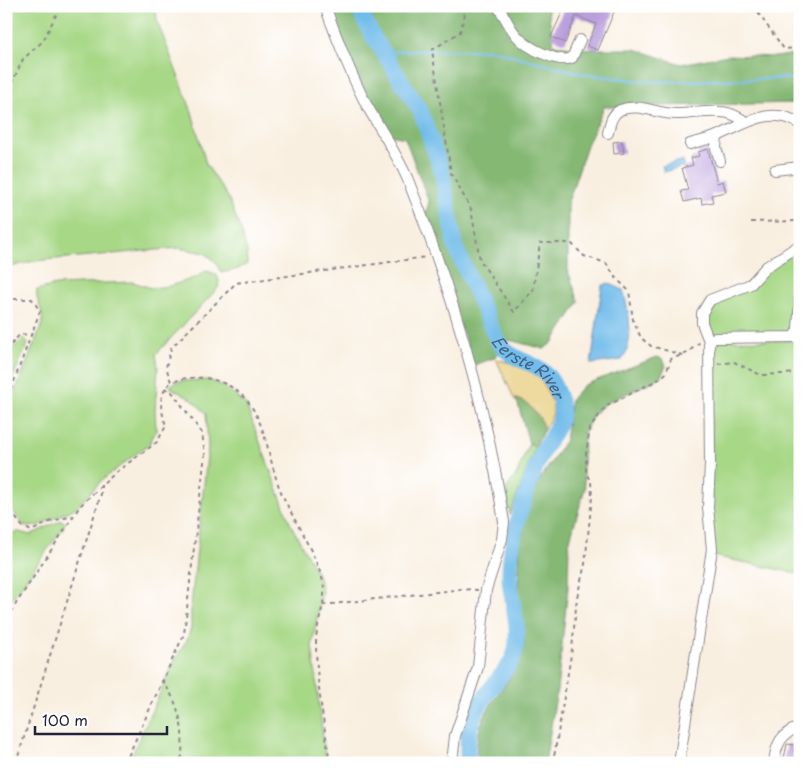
<svg xmlns="http://www.w3.org/2000/svg" width="806" height="769" font-family="'Playpen Sans',sans-serif">
<rect width="100%" height="100%" fill="#fff"/>
<filter id="ink" filterUnits="userSpaceOnUse"><feTurbulence type="fractalNoise" baseFrequency=".02" numOctaves="2"/><feDisplacementMap in="SourceGraphic" scale="10" xChannelSelector="R" yChannelSelector="G"/><feConvolveMatrix kernelMatrix="1 2 1 2 8 2 1 2 1" color-interpolation-filters="sRGB"/></filter>
<filter id="wash" filterUnits="userSpaceOnUse"><feTurbulence type="fractalNoise" baseFrequency=".0096" numOctaves="4" result="noise"/><feDisplacementMap in="SourceGraphic" scale="20" xChannelSelector="R" yChannelSelector="G"/><feGaussianBlur stdDeviation="1.12" result="paint"/><feColorMatrix in="noise" values="0 0 0 0 0 0 0 0 0 0 0 0 0 0 0 0 0 1.4 0 .05"/><feComposite in="paint" operator="in"/></filter>
<g filter="url(#wash)">
<rect width="100%" height="100%" fill="#f9efe0"/>
<!-- green -->
<g fill="#a7d886" stroke="#647d60">
<polygon points="6,6 156,6 157,21 192,112 206,164 228,197 242,233 247,252 247,264 238,269 221,273 216,262 205,253 178,248 34,261 6,268"/>
<polygon points="800,249 795,331 793,334 709,335 707,308"/>
<path d="M206,271l10,3 3,6 -1,8 -62,66 2,14 -3,42 1,21 -7,13 -47,36 -25,27 -37,18 -10,2 -7,-2 -17,-24v-86l36,-91c2,-17 -7,-22 -5,-34l19,-5 77,-3 18,6 19,-2 27,-9z"/>
<polygon points="24,338 28,344 6,392 6,355"/>
<polygon points="729,340 800,341 800,574 713,556 711,519 712,343"/>
<polygon points="209,380 223,386 246,405 290,523 319,577 322,592 312,645 326,763 128,763 176,658 187,640 191,628 191,606 208,447 206,413 191,399 171,388 171,385 178,381"/>
<polygon points="529,443 535,447 510,515 506,489 517,474"/>
<polygon points="62,520 65,523 63,528 6,607 6,534 19,532 30,535"/>
</g>
<!-- forest -->
<g fill="#85b873" stroke="#546d57">
<polygon points="330,6 550,6 548,11 554,45 592,49 635,49 681,64 728,55 776,57 800,53 800,103 604,107 587,145 568,202 568,271 579,302 553,342 544,349 509,340 494,358 474,365 424,220 429,202 405,138 390,135 350,64"/>
<path d="M657,357l6,2 3,7 -5,10 -5,4 -50,23 -13,12 -9,19 -1,38 2,16 -16,55 -1,45 -11,102 -12,73h-67c-9,-57 37,-73 46,-119l-1,-22 -5,-30 2,-49 7,-34 12,-28 26,-40 6,-42 13,-14z"/>
<polygon points="514,398 527,403 540,418 544,430 535,447 529,443 518,404"/>
</g>
<!-- sand -->
<polygon fill="#eeda9e" stroke="#887e6c" points="496,359 524,367 540,378 553,403 553,414 544,430 540,418 527,403 514,398"/>
<!-- water -->
<g fill="#71bcea" stroke="#4a6f92">
<polygon points="683,160 684,166 664,172 662,166"/>
<path d="M608,283l15,7c6,21 12,51 -1,70l-31,4 11,-78z"/>
</g>
<g fill="none" stroke-linecap="round" stroke-linejoin="round">
<!-- stream -->
<polyline stroke="#71bcea" stroke-width="2.5" points="384,54 399,51 491,50 583,74 650,82 800,78"/>
<!-- river -->
<path stroke="#71bcea" stroke-width="16" id="s1" d="M357,6l14,27 50,79 21,60 13,74 42,94c21,30 47,16 60,52 3,7 5,16 4,23 -1,11 -15,29 -20,40 -11,24 -19,51 -26,76 -3,15 -7,37 -5,53 3,23 10,44 5,68 -3,13 -12,20 -20,31 -22,28 -30,44 -27,80"/>
</g>
<g id="blocks">
<!-- building -->
<g fill="#b699db">
<polygon points="565,6 590,6 602,12 604,8 614,12 598,50 587,46 596,24 576,16 565,43 551,37"/>
<polygon points="622,141 624,153 614,154 613,142"/>
<polygon points="708,149 717,183 723,181 726,192 711,195 713,202 702,204 701,198 684,202 681,191 688,190 682,168 693,165 691,158 699,156 698,152"/>
<polygon points="787,744 795,745 794,752 800,753 800,763 783,763"/>
</g>
</g>
</g>
<g filter="url(#ink)">
<use href="#blocks" fill-opacity="0" stroke="#8e888e" stroke-width="1"/>
<g fill="none" stroke-linecap="round" stroke-linejoin="round">
<!-- minor casing -->
<g stroke="#8e888e" stroke-width="12">
<g id="minor">
<path d="M325,6c12,33 25,67 41,98 14,25 31,50 42,76 41,103 75,215 93,324l3,18 -2,17 -16,51 -8,77 -23,69 -3,27"/>
<path d="M497,6c8,9 12,22 20,30 9,11 41,28 55,22l8,-18"/>
<path d="M608,133c2,-9 3,-18 12,-23 19,-8 38,5 58,4 16,0 34,-5 50,-1 7,2 12,5 18,9"/>
<polyline points="717,136 716,148 720,161"/>
<path d="M690,144c10,-3 21,-5 30,-9 26,-12 52,-30 80,-11"/>
<polyline points="775,170 800,167"/>
<polyline points="709,341 702,323 702,313 710,300 751,284 766,267 800,245"/>
<polyline points="679,763 712,549 708,507 710,464 709,341 715,338 794,337 798,329 800,298"/>
<path d="M774,763c2,-19 7,-30 26,-36"/>
</g>
</g>
<!-- path -->
<g stroke="#8e888e" stroke-width="2" stroke-dasharray="4 4" stroke-linecap="butt">
<polyline points="467,6 460,32 432,50 451,173 471,209 480,260 514,312 533,290 540,243 571,243 584,256 606,263 616,278 629,291 633,320 641,338 651,346 682,355"/>
<polyline points="753,6 784,49 800,48"/>
<polyline points="6,89 10,87 23,59 43,41 57,13 58,6"/>
<polyline points="751,222 800,221"/>
<polyline points="6,299 32,299 40,311 6,403"/>
<polyline points="6,351 20,334 32,335"/>
<polyline points="718,364 734,362 761,375 800,373"/>
<polyline points="6,505 22,526 31,531 52,521 73,516"/>
<polyline points="323,605 463,589 478,590"/>
<path d="M6,619l74,-113 36,-34 41,-30 9,-16c-5,-19 -10,-28 5,-44"/>
<path d="M162,680c19,26 23,52 19,83"/>
<polyline points="16,763 101,494 101,485"/>
<polyline points="125,763 184,634 192,565 205,454 202,433 172,392 165,388"/>
<path d="M330,763c-6,-40 -14,-81 -14,-121 0,-21 13,-42 6,-64 -8,-27 -29,-59 -41,-86 -16,-38 -14,-91 -58,-109 -17,-7 -34,-7 -52,-1l-5,-15 5,-19 65,-65 191,-26"/>
<polyline points="553,763 572,649 577,597 585,564 592,497 591,482 586,473 586,454 590,428 605,407 661,378 666,373 671,359 687,353 700,342"/>
</g>
<!-- minor -->
<use href="#minor" stroke="#fff" stroke-width="10"/>
</g>
</g>
<g text-anchor="middle" stroke-width="4" stroke-linejoin="round" paint-order="stroke">
<!-- water labels -->
<g font-size="16" font-style="italic" fill="#426081" stroke="#fff">
<text dy="6" stroke="none"><textPath href="#s1" startOffset="408">Eerste River</textPath></text>
</g>
</g>
<!-- margin -->
<rect width="806" height="769" fill="none" stroke="#fff" stroke-width="25"/>
<!-- scale -->
<path d="M35 726v8h132v-8" fill="none" stroke="#22223b" stroke-width="2.5"/>
<text x="42" y="726" font-size="15" fill="#22223b" stroke="#ffffff" stroke-width="4" paint-order="stroke">100 m</text>
</svg>
